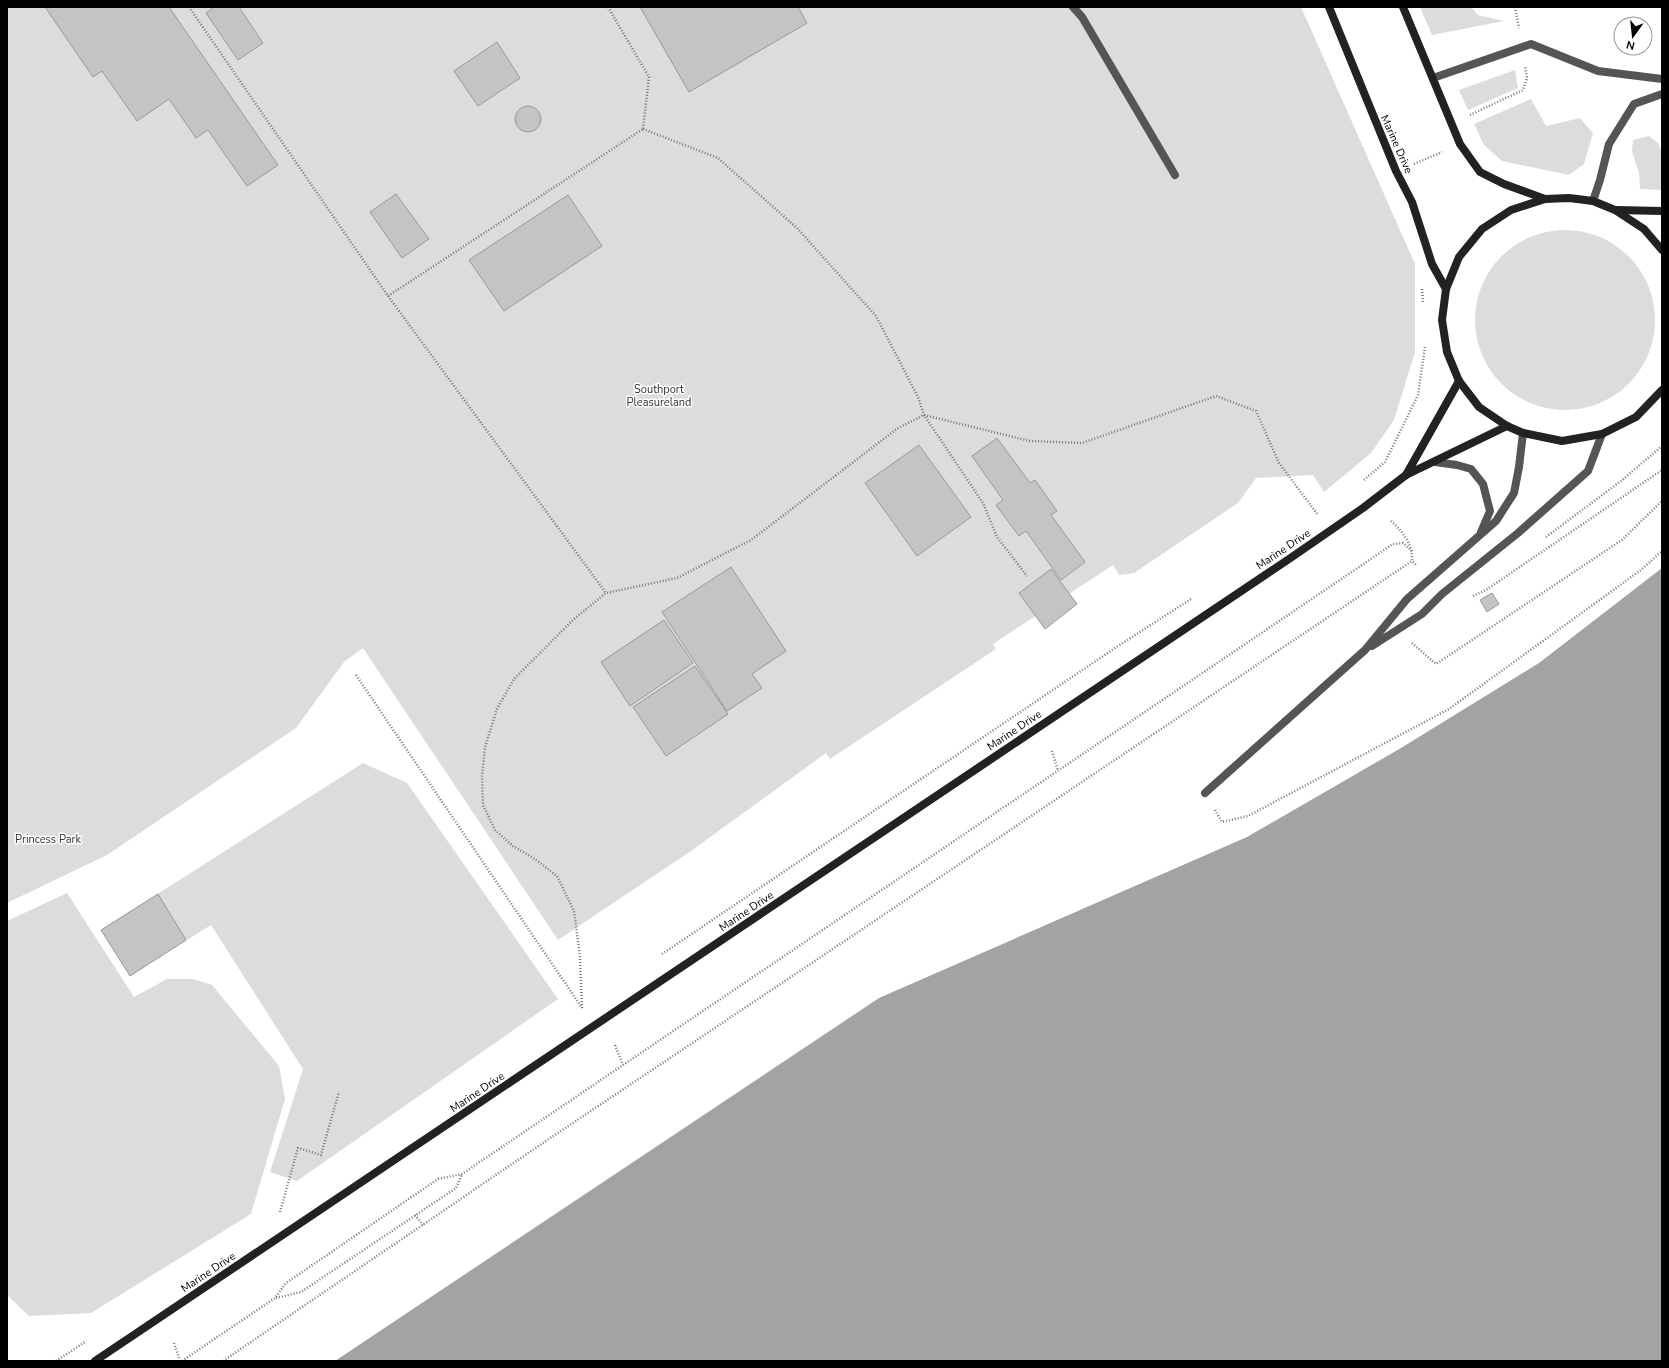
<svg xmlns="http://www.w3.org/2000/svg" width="1669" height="1368" font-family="'Nunito Sans',sans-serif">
<rect width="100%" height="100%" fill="#fff"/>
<!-- green -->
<g fill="#dcdcdc">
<polygon points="7,7 1301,7 1415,264 1415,352 1394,420 1371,453 1324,492 1313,475 1256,478 1238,503 1134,573 1119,575 1113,565 993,644 996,649 830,759 826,753 691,851 558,940 363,648 344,662 296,728 107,855 7,903"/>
<polygon points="1420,7 1471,7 1478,15 1504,21 1432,35"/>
<polygon points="1515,70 1518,88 1468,110 1459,90"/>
<polygon points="1531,99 1546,126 1580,118 1593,133 1584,164 1569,175 1502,161 1484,145 1474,124"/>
<polygon points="1649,136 1658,143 1662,154 1662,190 1640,189 1639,173 1632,151 1633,140"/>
<circle cx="1565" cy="320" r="90"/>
<polygon points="363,763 407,783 558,999 297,1181 270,1172 303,1069 211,925 130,976 101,930"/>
<polygon points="67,893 134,997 167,979 193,979 212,985 279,1066 285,1099 251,1214 91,1313 29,1316 7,1295 7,921"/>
</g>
<!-- water -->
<polygon fill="#a3a3a3" points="1662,568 1662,1361 335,1361 879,998 1247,837 1401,748 1539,663"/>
<!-- building -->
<g fill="#c4c4c4" stroke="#999">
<polygon points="45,7 169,7 278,165 247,186 208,130 196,138 169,99 137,121 102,71 93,77"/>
<polygon points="214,7 239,7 263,43 238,60 206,13"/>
<polygon points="640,7 798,7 807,23 689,92"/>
<polygon points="497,42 520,78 478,106 454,71"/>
<circle cx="528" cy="119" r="13"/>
<polygon points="396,194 429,239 402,258 370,212"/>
<polygon points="568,195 602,246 504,311 469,260"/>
<polygon points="997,438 1030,483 1035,480 1057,511 1051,515 1085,562 1061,580 1026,531 1019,536 996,505 1003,500 972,456"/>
<polygon points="919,445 971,517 917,556 865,483"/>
<polygon points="731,567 786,651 752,674 762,688 727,711 662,612"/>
<polygon points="1051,569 1077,604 1045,629 1019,593"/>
<polygon points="1492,593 1499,604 1487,612 1480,600"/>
<polygon points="664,620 693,663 630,706 601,662"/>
<polygon points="695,666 728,714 666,756 633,707"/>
<polygon points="158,894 186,940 130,976 101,930"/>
</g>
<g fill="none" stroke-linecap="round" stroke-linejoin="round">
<!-- path -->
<g stroke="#777" stroke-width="2.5" stroke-dasharray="1 2" stroke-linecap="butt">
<polyline points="189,7 388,296 606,593"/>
<polyline points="608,7 649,77 643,129"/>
<polyline points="1515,7 1519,28"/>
<polyline points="1470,115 1523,90 1527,78 1525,66"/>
<polyline points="643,129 718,158 797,228 876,316 918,397 924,415 983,503 997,537 1027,576"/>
<polyline points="1414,164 1442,152"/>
<polyline points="1422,289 1423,302"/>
<polyline points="388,296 643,129"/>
<polyline points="1364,480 1385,462 1418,395 1425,347"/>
<path d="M1391,521c12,11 22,23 21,40l4,4"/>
<polyline points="1546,537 1621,481 1662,446"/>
<polyline points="1473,596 1486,590 1662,470"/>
<polyline points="1412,643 1436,664 1622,540 1662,501"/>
<polyline points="356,675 582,1008"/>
<polyline points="1052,751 1058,771"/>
<polyline points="1215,810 1222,822 1248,816 1449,709 1641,570 1662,551"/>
<polyline points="662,954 1115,648 1191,599"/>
<polyline points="582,1008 580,957 574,911 557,876 535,859 513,846 495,830 483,805 482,776 485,747 497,709 514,679 574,619 606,593 677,578 751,540 898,428 924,415 1030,441 1082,443 1216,396 1256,411 1279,463 1318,515"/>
<polyline points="615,1045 623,1065"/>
<polyline points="280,1212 298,1148 321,1155 339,1092"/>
<polyline points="415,1215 423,1225"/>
<polyline points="276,1298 301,1292 456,1188 462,1174"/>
<polyline points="174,1343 180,1361"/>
<polyline points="56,1361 85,1342"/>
<polyline points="182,1361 275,1298 286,1283 438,1179 462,1174 1393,544 1403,543 1413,552"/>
<polyline points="223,1361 534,1149 1412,561"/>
</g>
<!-- lane -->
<g stroke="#555" stroke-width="8">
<polyline points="1073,7 1082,17 1175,175"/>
<polyline points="1433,78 1531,44 1598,71 1662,79"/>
<polyline points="1593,201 1600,180 1609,144 1634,104 1662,94"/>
<polyline points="1435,462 1457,465 1471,469 1483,484 1490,511 1481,532"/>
<polyline points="1372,646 1422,614 1442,594 1518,533 1588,471 1602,434"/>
<polyline points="1205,793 1365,650 1407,599 1496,521 1514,493 1519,467 1523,433"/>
</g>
<!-- secondary -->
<g stroke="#222" stroke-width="8">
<polyline points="1329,7 1396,171 1412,202 1432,264 1446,289"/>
<polyline points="1403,7 1460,144 1480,172 1504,184 1545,199"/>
<polyline points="1616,210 1662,211"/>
<polyline points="1662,250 1644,229 1615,210 1593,201 1569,198 1545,199 1511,210 1482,229 1459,257 1446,289 1442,320 1447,352 1459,381 1479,407 1507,426 1523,433 1562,441 1602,434 1636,417 1662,390"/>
<polyline points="1406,475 1459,381"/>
<polyline points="95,1361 1289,559 1363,508 1406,475 1507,426"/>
</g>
</g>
<g text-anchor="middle" stroke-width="3" stroke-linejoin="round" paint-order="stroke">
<!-- street labels -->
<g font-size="11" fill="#000" stroke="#fff">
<text transform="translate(1397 144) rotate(66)" y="4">Marine Drive</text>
<text transform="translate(1283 549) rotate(-34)" y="4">Marine Drive</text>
<text transform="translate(1014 730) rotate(-34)" y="4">Marine Drive</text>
<text transform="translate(746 911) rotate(-34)" y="4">Marine Drive</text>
<text transform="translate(477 1092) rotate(-34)" y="4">Marine Drive</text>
<text transform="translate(208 1272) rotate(-34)" y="4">Marine Drive</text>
</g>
<!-- park labels -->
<g font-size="11" fill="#333" stroke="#fff">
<text x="659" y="393">Southport<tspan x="659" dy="13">Pleasureland</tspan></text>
<text x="48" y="843">Princess Park</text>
</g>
</g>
<!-- border -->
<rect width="1669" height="1368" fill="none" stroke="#000000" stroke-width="16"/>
<!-- north arrow -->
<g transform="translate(1633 36) rotate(195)"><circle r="19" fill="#ffffff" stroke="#999999"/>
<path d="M0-3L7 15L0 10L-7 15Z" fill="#000000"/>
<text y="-6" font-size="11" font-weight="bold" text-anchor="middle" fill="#000000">N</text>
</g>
</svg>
